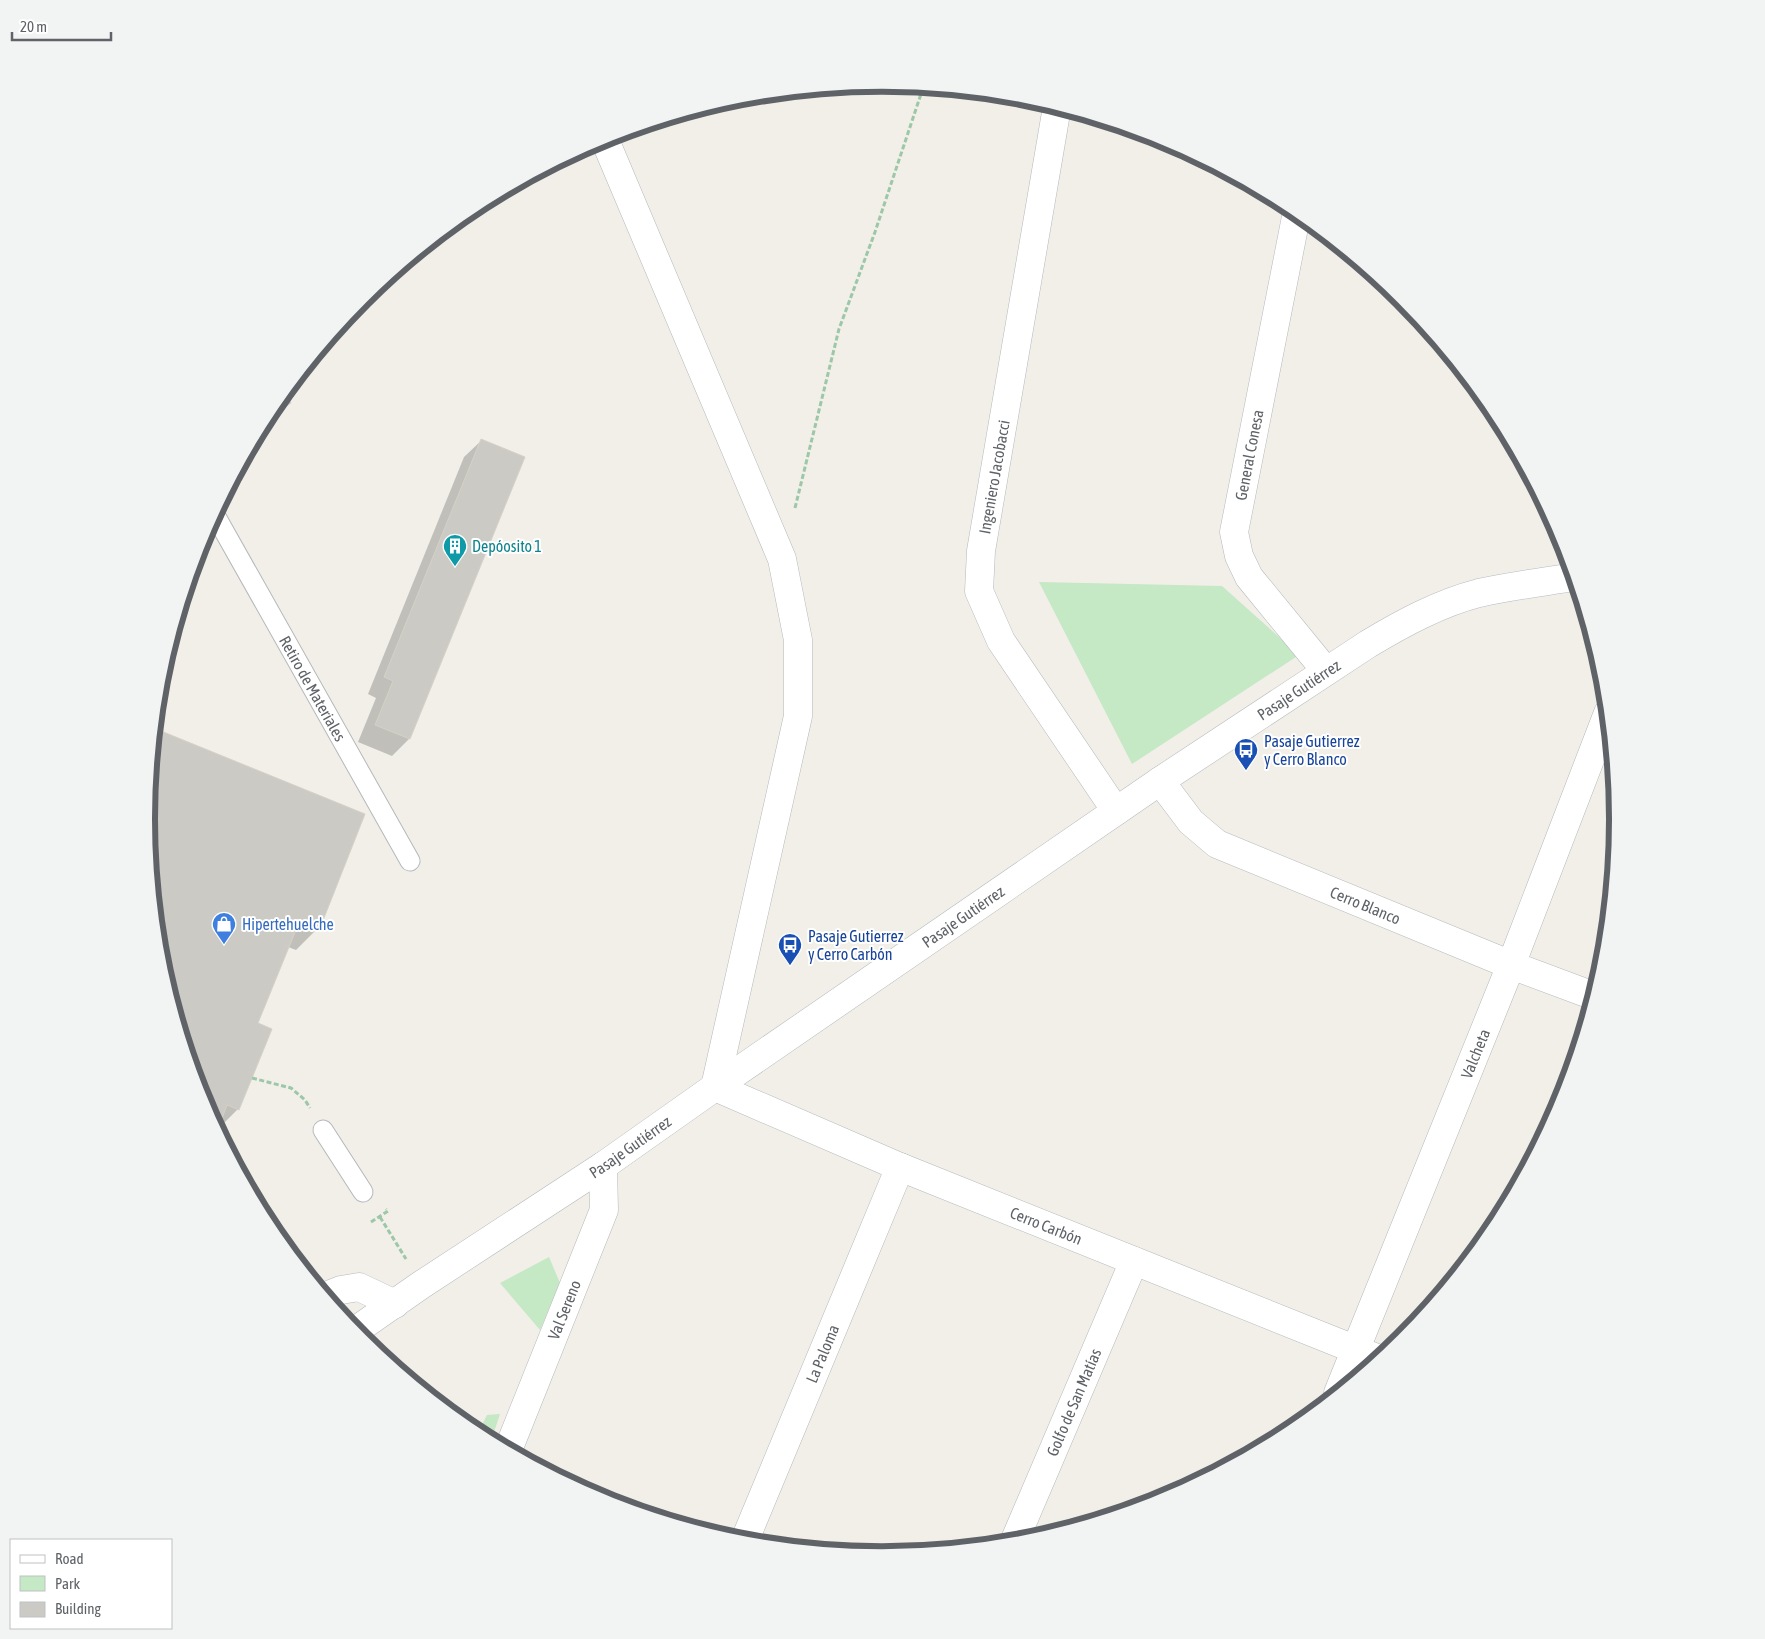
<svg xmlns="http://www.w3.org/2000/svg" width="1765" height="1639" font-family="'Asap Condensed',sans-serif">
<rect width="100%" height="100%" fill="#f1efe8"/>
<!-- green -->
<g fill="#c5e8c5">
<polygon points="1039,582 1222,586 1299,655 1132,764"/>
<polygon points="549,1257 560,1283 540,1330 500,1283"/>
<polygon points="500,1414 491,1441 478,1433 487,1415"/>
</g>
<!-- shadow -->
<g fill="#0003">
<polygon points="284,395 290,403 273,420 262,427 271,411"/>
<polygon points="482,440 523,458 409,739 392,756 358,742 376,698 368,694 464,457"/>
<polygon points="161,733 319,927 296,950 288,947 257,1024 238,1109 218,1129 203,1101 161,963 147,819 155,739"/>
</g>
<!-- building -->
<g fill="#cccac5" stroke="#d6d1c6">
<polygon points="285,393 291,403 266,420 271,411"/>
<polygon points="481,439 525,457 410,739 375,725 393,681 384,677"/>
<polygon points="161,731 365,814 320,928 300,920 258,1023 272,1029 239,1110 227,1105 218,1129 203,1101 161,963 147,819 154,750"/>
</g>
<g fill="none" stroke-linecap="round" stroke-linejoin="round">
<!-- lane casing -->
<g stroke="#b5b8bc" stroke-width="21">
<g id="lane">
<path id="s1" d="M215,515l195,346"/>
<polyline points="323,1130 363,1192"/>
</g>
</g>
<!-- street casing -->
<g stroke="#b5b8bc" stroke-width="29">
<g id="street">
<polyline points="1057,107 981,551 979,591 1001,641 1116,811"/>
<path id="s2" d="M602,139l5,6 175,414 16,81v76l-83,371 185,80 479,192"/>
<polyline points="1297,212 1234,532 1239,556 1249,577 1326,671"/>
<path id="s3" d="M1160,781l31,41 26,22 294,121 83,31"/>
<polyline points="326,1296 341,1290 359,1287 395,1304"/>
<path id="s4" d="M1338,1393l173,-428 97,-252"/>
<path id="s5" d="M508,1450l96,-240 -1,-44"/>
<path id="s6" d="M744,1542l156,-375"/>
<path id="s7" d="M1014,1542l120,-281"/>
</g>
</g>
<!-- secondary casing -->
<g stroke="#b6babf" stroke-width="29">
<g id="secondary">
<path id="s8" d="M355,1331l66,-46 182,-119 112,-79 445,-306 208,-137c35,-21 72,-41 111,-51 31,-7 64,-11 95,-16"/>
</g>
</g>
<!-- path -->
<g stroke="#9cc7a9" stroke-width="3" stroke-dasharray="5 2.5" stroke-linecap="butt">
<polyline points="795,508 839,329 875,232 923,88"/>
<polyline points="252,1078 291,1088 305,1100 310,1108"/>
<polyline points="380,1217 406,1259"/>
<polyline points="371,1222 388,1211 386,1209"/>
</g>
<!-- lane -->
<use href="#lane" stroke="#fff" stroke-width="19"/>
<!-- street -->
<use href="#street" stroke="#fff" stroke-width="28"/>
<!-- secondary -->
<use href="#secondary" stroke="#fff" stroke-width="28"/>
</g>
<!-- icons -->
<defs>
<g id="building-pin" transform="scale(1.25)"><path d="M0 17L-7.5 6A9.5 9.5 0 1 1 7.5 6Z" fill="#0f9aa8" stroke="#fff"/><path d="M-4-6H4V6H1V3H-1V6H-4ZM-2.5-4.3h1.7v1.8h-1.7ZM.8-4.3h1.7v1.8H.8ZM-2.5-1h1.7V.8h-1.7ZM.8-1h1.7V.8H.8Z" fill="#fff"/></g>
<g id="bus-pin" transform="scale(1.25)"><path d="M0 17L-7.5 6A9.5 9.5 0 1 1 7.5 6Z" fill="#1a4fb4" stroke="#fff"/><path d="M-5-6H5V4H4V6H2V4H-2V6H-4V4H-5ZM-3.5-4V0h7V-4ZM-3.5 1.2v1.5H-2V1.2ZM2 1.2v1.5H3.5V1.2Z" fill="#fff"/></g>
<g id="shop-pin" transform="scale(1.25)"><path d="M0 17L-7.5 6A9.5 9.5 0 1 1 7.5 6Z" fill="#3f7fe0" stroke="#fff"/><path d="M-5-2.5h2.3a2.7 3.5 0 0 1 5.4 0H5L5.5 6h-11ZM-1.5-2.5h3a1.5 2.3 0 0 0-3 0Z" fill="#fff"/></g>
</defs>
<g fill-rule="evenodd">
<use href="#building-pin" x="455" y="546"/>
<use href="#bus-pin" x="1246" y="750"/>
<use href="#shop-pin" x="224" y="924"/>
<use href="#bus-pin" x="790" y="945"/>
</g>
<g text-anchor="middle" stroke-width="4" stroke-linejoin="round" paint-order="stroke">
<!-- street labels -->
<g font-size="16" fill="#5f6368" stroke="#fff">
<text transform="translate(1249 455) rotate(-79)" y="6">General Conesa</text>
<text transform="translate(994 477) rotate(-80)" y="6">Ingeniero Jacobacci</text>
<text dy="6" stroke="none"><textPath href="#s1" startOffset="199">Retiro de Materiales</textPath></text>
<text dy="6" stroke="none"><textPath href="#s8" startOffset="1141">Pasaje Gutiérrez</textPath></text>
<text dy="6" stroke="none"><textPath href="#s3" startOffset="246">Cerro Blanco</textPath></text>
<text dy="6" stroke="none"><textPath href="#s8" startOffset="736">Pasaje Gutiérrez</textPath></text>
<text dy="6" stroke="none"><textPath href="#s4" startOffset="366">Valcheta</textPath></text>
<text dy="6" stroke="none"><textPath href="#s8" startOffset="331">Pasaje Gutiérrez</textPath></text>
<text dy="6" stroke="none"><textPath href="#s2" startOffset="1355">Cerro Carbón</textPath></text>
<text dy="6" stroke="none"><textPath href="#s5" startOffset="151">Val Sereno</textPath></text>
<text dy="6" stroke="none"><textPath href="#s6" startOffset="204">La Paloma</textPath></text>
<text dy="6" stroke="none"><textPath href="#s7" startOffset="152">Golfo de San Matías</textPath></text>
</g>
<!-- culture labels -->
<g font-size="16" fill="#0d838f" stroke="#fff" text-anchor="start">
<text x="472" y="552">Depóosito 1</text>
</g>
<!-- transit labels -->
<g font-size="16" fill="#164399" stroke="#fff" text-anchor="start">
<text x="1264" y="747">Pasaje Gutierrez<tspan x="1264" dy="18">y Cerro Blanco</tspan></text>
<text x="808" y="942">Pasaje Gutierrez<tspan x="808" dy="18">y Cerro Carbón</tspan></text>
</g>
<!-- shop labels -->
<g font-size="16" fill="#366cbe" stroke="#fff" text-anchor="start">
<text x="242" y="930">Hipertehuelche</text>
</g>
</g>
<!-- crop -->
<path d="M0 0H1765V1639H0ZM155 819a727 727 0 1 1 1454 0a727 727 0 1 1-1454 0Z" fill="#f2f3f3" fill-rule="evenodd"/>
<path fill="none" stroke="#5f6368" stroke-width="6" d="M155 819a727 727 0 1 1 1454 0a727 727 0 1 1-1454 0Z"/>
<!-- legend -->
<rect x="10" y="1539" width="162" height="90" fill="#ffffff" stroke="#bfc1c3"/>
<rect x="20" y="1555" width="25" height="8" fill="#ffffff" stroke="#bfc1c3"/>
<text x="55" y="1564" font-size="15" fill="#5f6368">Road</text>
<rect x="20" y="1576" width="25" height="15" fill="#c5e8c5" stroke="#bfc1c3"/>
<text x="55" y="1589" font-size="15" fill="#5f6368">Park</text>
<rect x="20" y="1602" width="25" height="15" fill="#cccac5" stroke="#bfc1c3"/>
<text x="55" y="1614" font-size="15" fill="#5f6368">Building</text>
<!-- scale -->
<path d="M12 32v8h99v-8" fill="none" stroke="#5f6368" stroke-width="2.5"/>
<text x="20" y="32" font-size="15" fill="#5f6368" stroke="#ffffff" stroke-width="4" paint-order="stroke">20 m</text>
</svg>
